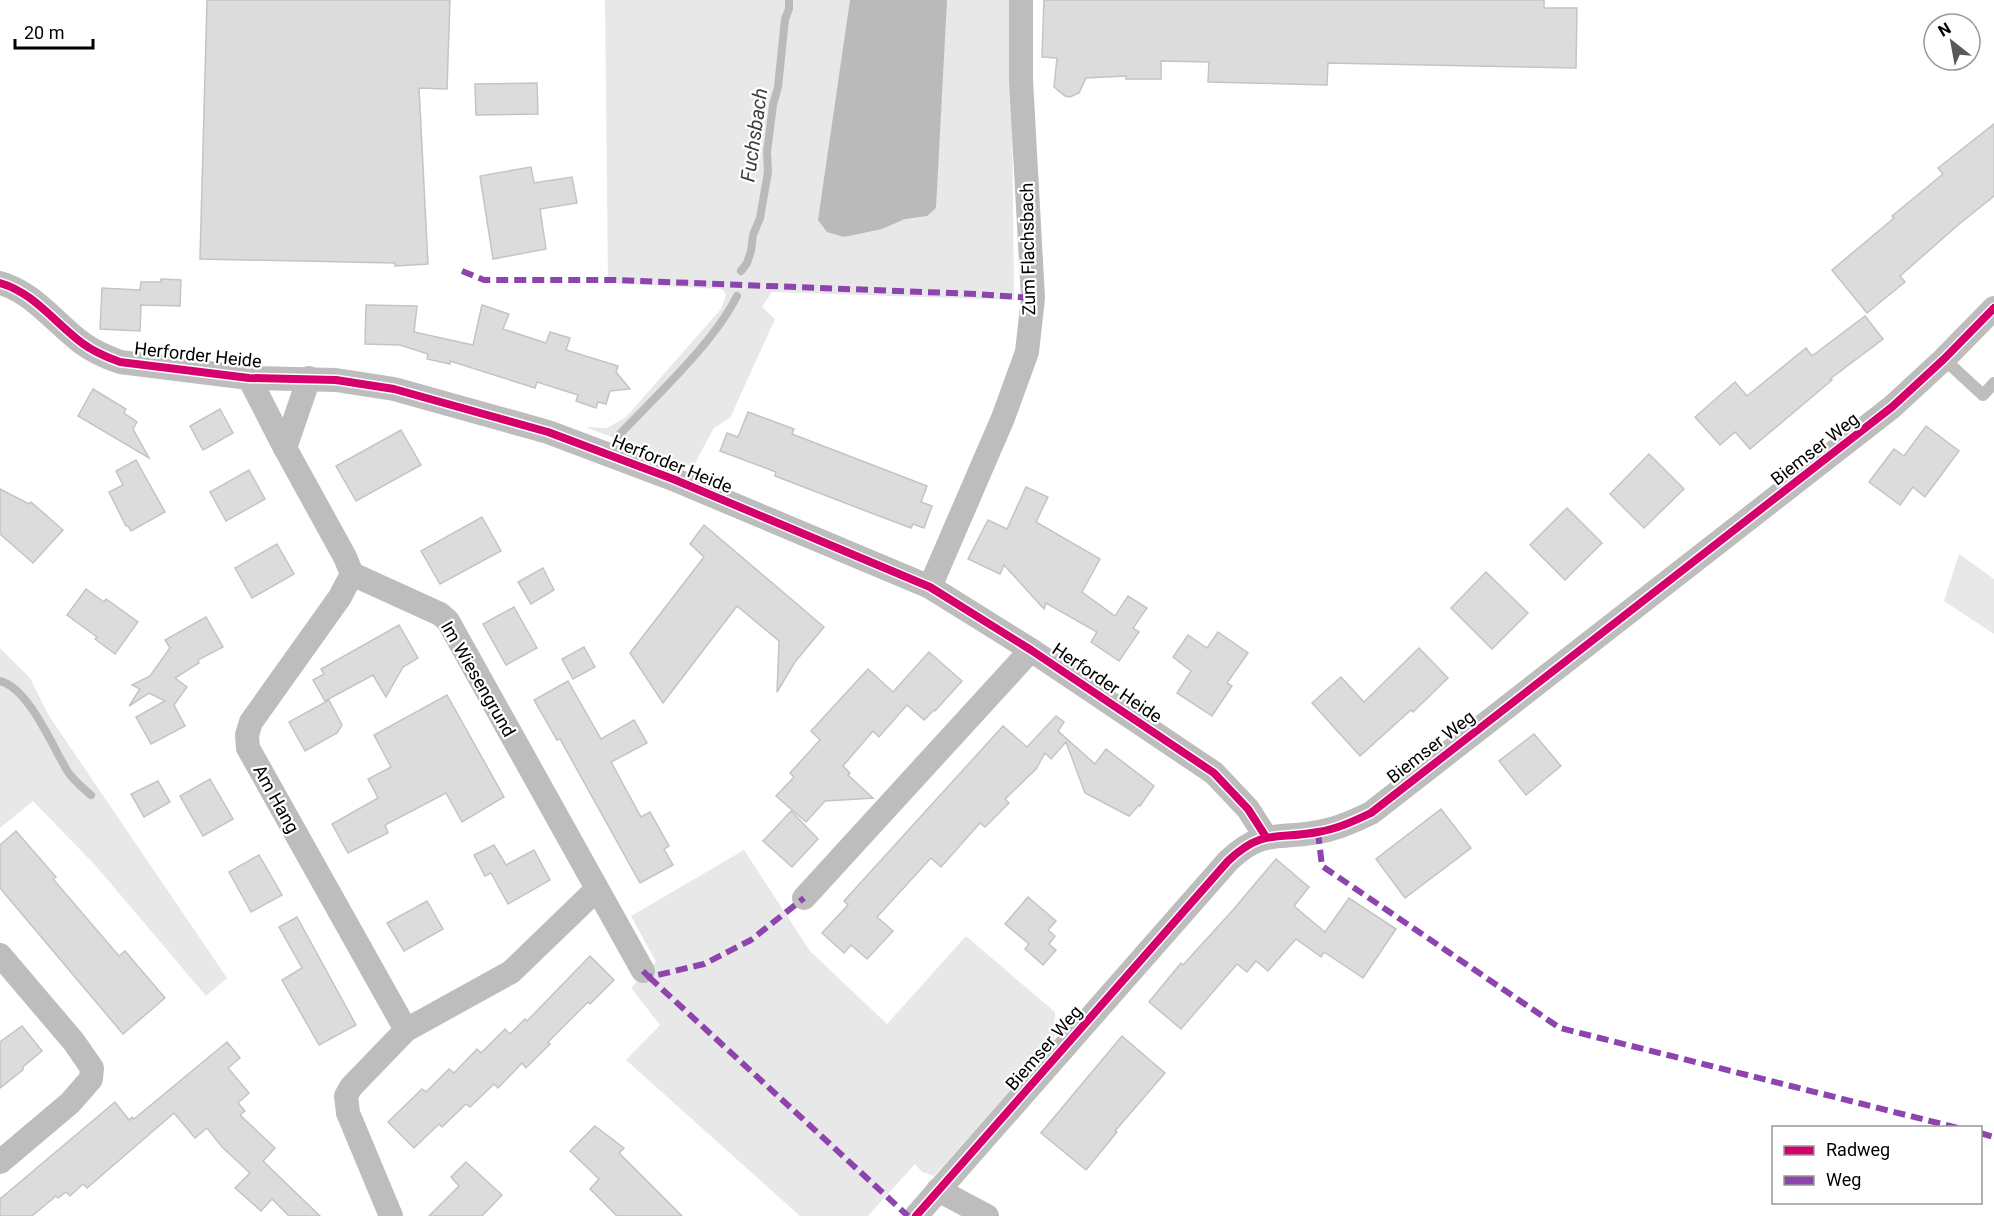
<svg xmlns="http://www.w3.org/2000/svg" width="1994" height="1216" font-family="Roboto,sans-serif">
<rect width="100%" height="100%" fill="#fff"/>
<!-- green -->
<g fill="#e8e8e8">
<polygon points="605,0 1011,0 1014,300 772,292 762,307 775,319 730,418 714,428 693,467 585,427 607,428 626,417 721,309 726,295 722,289 608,283"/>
<polygon points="1959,554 1994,579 1994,634 1944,601"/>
<polygon points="0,648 30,678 49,716 227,978 206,996 96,866 33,801 0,828"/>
<polygon points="744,850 810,951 887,1024 966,936 1055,1012 1054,1042 934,1176 922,1172 915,1164 868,1216 800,1216 626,1060 660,1025 631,988 656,962 631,916"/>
</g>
<!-- water -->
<polygon fill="#bababa" points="850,0 947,0 936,208 927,216 905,219 882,229 844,237 827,232 818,220"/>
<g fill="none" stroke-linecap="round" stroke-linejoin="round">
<!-- stream -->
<g stroke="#bababa" stroke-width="8">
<polyline points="741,271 747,263 751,251 753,235 760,218 768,172 767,152 773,105 778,87 785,19 789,9 789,0"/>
<path d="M617,437c38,-40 96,-93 120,-141"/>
<path d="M0,681c29,7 53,67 68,91 6,9 15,16 23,23"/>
</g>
</g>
<!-- building -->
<g fill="#dcdcdc" stroke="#c4c4c4" stroke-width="1.5">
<polygon points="207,0 450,0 447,89 419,88 428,264 395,266 395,263 200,259"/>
<polygon points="1044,0 1544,0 1544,8 1577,8 1576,68 1328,63 1327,85 1208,82 1209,62 1161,61 1161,79 1126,79 1126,76 1086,78 1079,93 1070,97 1065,96 1054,87 1057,58 1042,57"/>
<polygon points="537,83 538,114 476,115 475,84"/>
<polygon points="1994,124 1994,196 1958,225 1900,276 1905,282 1867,313 1832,270 1894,218 1892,216 1943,174 1938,168"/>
<polygon points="531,167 534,183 572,177 577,203 540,209 546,249 493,259 480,176"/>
<polygon points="161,279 181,280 180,306 141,305 140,331 100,329 102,288 140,290 141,282 161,282"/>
<polygon points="366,305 417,306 414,332 473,345 482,305 509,314 503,329 546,343 550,332 570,338 566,350 618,366 616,372 630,389 610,391 606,404 598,402 596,408 576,401 578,395 537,382 535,388 450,361 450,364 427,359 428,354 400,345 365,344"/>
<polygon points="1865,316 1883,339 1830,379 1832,380 1750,449 1735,432 1720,445 1695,417 1735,382 1747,396 1806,348 1812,356"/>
<polygon points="93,389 126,409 124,413 137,422 133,429 149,458 78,416"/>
<polygon points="220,409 233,433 203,450 190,426"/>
<polygon points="748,412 794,429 792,434 927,486 921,502 932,506 924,528 913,524 911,528 866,511 775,476 776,472 720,451 727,433 738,437"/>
<polygon points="1926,426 1959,451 1925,497 1913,487 1900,505 1869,482 1894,449 1904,456"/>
<polygon points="401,430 421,465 356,501 336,466"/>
<polygon points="1649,454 1684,489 1644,528 1610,494"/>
<polygon points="136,460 165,512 131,531 128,526 126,526 109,492 123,485 116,471"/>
<polygon points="249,470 265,499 226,521 210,492"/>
<polygon points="1026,487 1048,497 1036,522 1100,559 1082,592 1115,616 1128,596 1147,608 1133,628 1139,632 1119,661 1091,642 1097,632 1046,603 1044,609 1004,565 1000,574 968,559 988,520 1007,529"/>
<polygon points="0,489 29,504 31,502 63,530 33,563 0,534"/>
<polygon points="1567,508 1602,543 1565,580 1530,545"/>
<polygon points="482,517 501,551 440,584 421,551"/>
<polygon points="704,525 824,627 795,662 777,692 779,641 737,606 663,703 630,653 704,557 690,544"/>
<polygon points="277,544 294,574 252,598 235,568"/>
<polygon points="543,568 554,590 531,604 518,582"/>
<polygon points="1486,572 1528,613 1492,649 1451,608"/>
<polygon points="86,589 104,602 106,599 138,622 115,654 95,639 97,637 67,615"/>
<polygon points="514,607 537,648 506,665 483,624"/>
<polygon points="206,617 223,647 198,660 199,663 175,678 187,687 174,705 185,726 151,744 136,717 165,701 149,693 129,706 140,689 132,685 150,676 170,648 165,640"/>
<polygon points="399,625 418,658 403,667 386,697 373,675 325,701 313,680 324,674 321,669"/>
<polygon points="1218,632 1248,653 1227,683 1232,686 1212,716 1177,693 1191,671 1173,657 1188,635 1207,648"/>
<polygon points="584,647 595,667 573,679 562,659"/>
<polygon points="1419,648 1448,678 1413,712 1411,710 1360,756 1312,703 1341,677 1364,702"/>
<polygon points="929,652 962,681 935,711 934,710 924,720 907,705 879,737 873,731 843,766 850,773 848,775 873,798 825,801 806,822 776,796 794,777 790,773 820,740 811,731 868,669 893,692"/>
<polygon points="568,681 601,739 634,720 647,743 611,762 641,817 650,812 669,846 664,849 673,865 640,883 560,739 557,740 534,700"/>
<polygon points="447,695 504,797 462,822 446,793 385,825 388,833 348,853 332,824 378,798 368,779 391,767 374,735"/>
<polygon points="329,700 342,725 337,733 305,751 289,722"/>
<polygon points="1056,716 1064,722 1058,731 1095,764 1106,749 1154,786 1140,806 1139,805 1129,816 1085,793 1066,742 1051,759 1045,753 1036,769 1005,799 1009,803 985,827 980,823 941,867 931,858 877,917 893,931 867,959 851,945 844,953 822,933 848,905 844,901 1003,726 1027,747"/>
<polygon points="1534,734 1561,766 1526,795 1499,761"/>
<polygon points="210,779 233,819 203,836 180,796"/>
<polygon points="158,781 170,802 144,817 131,794"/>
<polygon points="1441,809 1471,848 1405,898 1376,859"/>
<polygon points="791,811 818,839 792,867 763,841"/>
<polygon points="16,831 56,877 53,879 119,956 125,951 165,998 123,1034 0,888 0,845"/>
<polygon points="494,845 506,865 534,850 550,880 508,904 491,873 485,876 474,855"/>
<polygon points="259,855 282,895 251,912 229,872"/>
<polygon points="1276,859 1309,887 1294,906 1325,932 1349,898 1396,929 1363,978 1324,952 1321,957 1296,939 1268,971 1256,961 1247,972 1237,964 1181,1029 1149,1002 1181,963 1183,965 1233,910"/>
<polygon points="1028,897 1056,921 1048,930 1055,936 1049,944 1056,950 1043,965 1025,949 1029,944 1005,924"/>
<polygon points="427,901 443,929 404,951 387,923"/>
<polygon points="297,917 356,1025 319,1045 282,980 302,968 279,927"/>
<polygon points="590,956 614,980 590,1004 588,1002 548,1042 550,1044 526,1068 522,1063 498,1088 494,1084 470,1107 466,1104 442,1127 439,1124 414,1148 388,1122 422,1089 426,1092 449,1069 454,1073 477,1049 481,1053 505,1029 510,1034 525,1019 527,1021"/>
<polygon points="22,1026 42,1051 23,1067 23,1070 0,1088 0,1042"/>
<polygon points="1122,1036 1165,1073 1115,1131 1117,1132 1086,1170 1041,1133"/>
<polygon points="227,1042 240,1058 228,1068 249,1093 238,1103 245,1111 240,1115 275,1148 263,1161 320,1216 289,1216 272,1199 261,1211 235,1188 250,1173 222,1147 207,1128 195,1138 174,1113 87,1188 83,1184 70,1196 66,1192 58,1198 56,1196 32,1216 0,1216 0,1199 115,1102 129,1120 132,1117 134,1119"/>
<polygon points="595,1126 624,1148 619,1153 682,1216 617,1216 590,1189 599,1179 570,1151"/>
<polygon points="466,1162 502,1195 482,1216 429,1216 459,1186 451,1177"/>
</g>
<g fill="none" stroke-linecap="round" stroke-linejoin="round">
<!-- lane -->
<polyline stroke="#bdbdbd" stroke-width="12" points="1944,359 1983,395 1994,383"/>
<!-- street -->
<g stroke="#bdbdbd" stroke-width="24">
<path d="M0,283c33,9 55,40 82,60 12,9 24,14 38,19l129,16 87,2 58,9 154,43 125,47 257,108 101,63 183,123 34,36 18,28"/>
<polyline points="249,378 285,448 345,557 352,574 440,614 448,621 643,971"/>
<polyline points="285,448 309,378"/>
<polyline points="352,574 340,597 251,722 247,735 248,748 406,1030 351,1087 346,1096 348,1113 391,1216"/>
<polyline points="930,587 1003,418 1027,352 1033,298 1021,80 1021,0"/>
<polyline points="804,898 1031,650"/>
<polyline points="0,955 74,1042 92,1068 91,1079 70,1103 0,1162"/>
<polyline points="406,1030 511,972 596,890"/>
<polyline points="938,1190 987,1216"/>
<path d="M916,1216l312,-355c35,-33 48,-21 90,-29 19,-3 36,-11 53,-19l521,-406 52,-48 50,-51"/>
</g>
<!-- quiet -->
<g stroke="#8e44ad" stroke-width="6" stroke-dasharray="12 6" stroke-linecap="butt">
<polyline points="462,271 484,280 614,280 976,294 1033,298"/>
<polyline points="1318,832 1322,866 1560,1028 1958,1128"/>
<polyline points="643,971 649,977 704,964 751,940 804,898"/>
<polyline points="649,977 908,1216"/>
<polyline points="1980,1133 1994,1137"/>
</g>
<!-- cycleway casing -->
<g stroke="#fff" stroke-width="11">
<g id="cycleway">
<path d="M0,283c33,9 55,40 82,60 12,9 24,14 38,19l129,16 87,2 58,9 154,43 125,47 257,108 101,63 183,123 34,36 18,28"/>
<path d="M916,1216l312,-355c35,-33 48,-21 90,-29 19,-3 36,-11 53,-19l521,-406 52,-48 50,-51"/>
</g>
</g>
<!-- cycleway -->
<use href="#cycleway" stroke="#d6006c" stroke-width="8"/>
</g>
<g text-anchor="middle" stroke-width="4.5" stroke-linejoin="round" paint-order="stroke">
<!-- street labels -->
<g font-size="18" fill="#000" stroke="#fff">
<text transform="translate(1028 249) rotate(-91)" y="6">Zum Flachsbach</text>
<text transform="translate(198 355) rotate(6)" y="6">Herforder Heide</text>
<text transform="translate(1815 449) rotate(-38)" y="6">Biemser Weg</text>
<text transform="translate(672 464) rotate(22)" y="6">Herforder Heide</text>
<text transform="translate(478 679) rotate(60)" y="6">Im Wiesengrund</text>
<text transform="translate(1107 683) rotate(34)" y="6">Herforder Heide</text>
<text transform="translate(1431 747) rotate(-38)" y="6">Biemser Weg</text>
<text transform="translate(276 799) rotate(61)" y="6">Am Hang</text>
<text transform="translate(1044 1048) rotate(-49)" y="6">Biemser Weg</text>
</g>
<!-- water labels -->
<g font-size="20" font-style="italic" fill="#3e3e3e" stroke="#fff">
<text transform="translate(754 135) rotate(-82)" y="7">Fuchsbach</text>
</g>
</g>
<!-- legend -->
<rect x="1772" y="1126" width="210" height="78" fill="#ffffff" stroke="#999999" stroke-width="1.5"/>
<rect x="1784" y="1146" width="30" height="9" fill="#d6006c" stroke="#999999" stroke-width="1.5"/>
<text x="1826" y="1156" font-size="18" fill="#000000">Radweg</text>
<rect x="1784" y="1176" width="30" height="9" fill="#8e44ad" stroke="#999999" stroke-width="1.5"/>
<text x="1826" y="1186" font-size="18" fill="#000000">Weg</text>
<!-- north arrow -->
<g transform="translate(1952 42) rotate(329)"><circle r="28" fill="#ffffff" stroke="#999999" stroke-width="1.5"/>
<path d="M0-4.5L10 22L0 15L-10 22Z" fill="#595959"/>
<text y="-9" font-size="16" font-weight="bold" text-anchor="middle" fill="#000000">N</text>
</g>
<!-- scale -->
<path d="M15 39v9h78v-9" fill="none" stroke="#000000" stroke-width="3"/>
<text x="24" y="39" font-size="18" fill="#000000" stroke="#ffffff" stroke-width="4.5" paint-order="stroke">20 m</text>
</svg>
